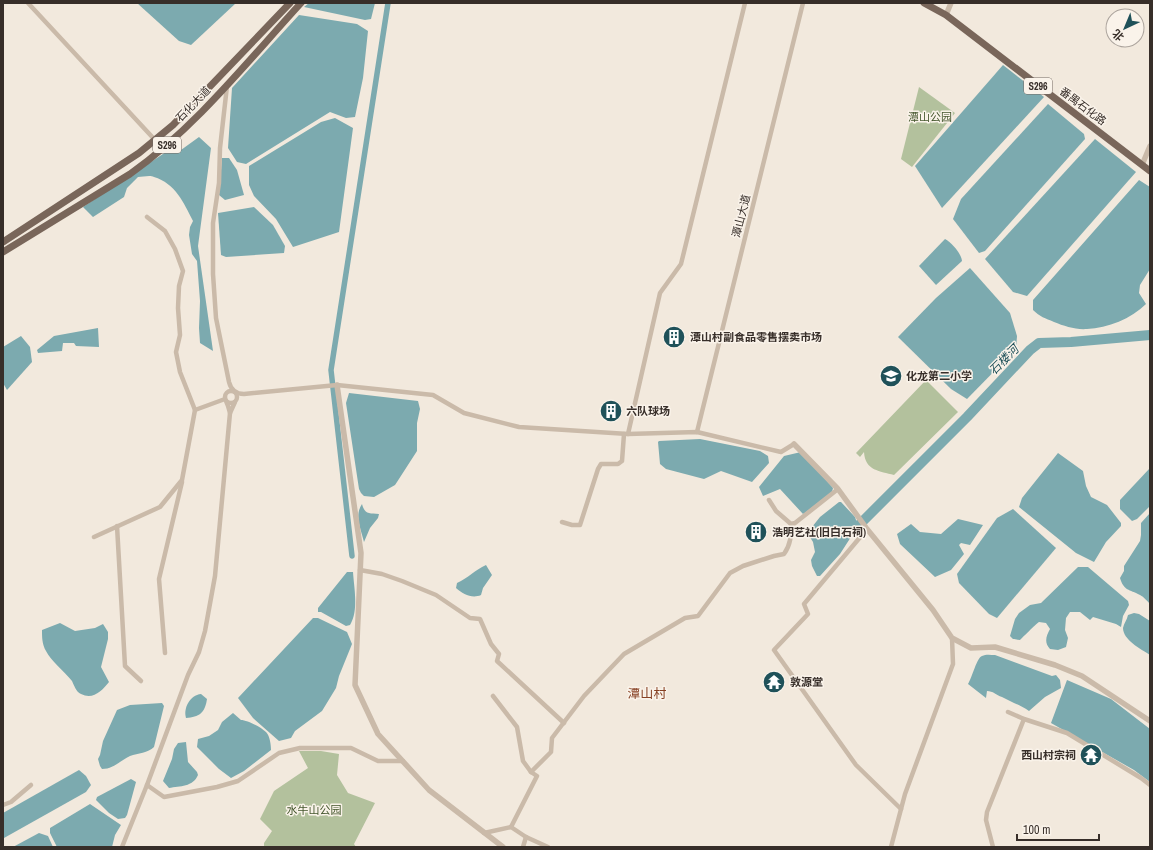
<svg xmlns="http://www.w3.org/2000/svg" width="1153" height="850" font-family="'Archivo Narrow','Noto Sans SC',sans-serif">
<rect width="100%" height="100%" fill="#f2e9dd"/>
<!-- green -->
<g fill="#b3c19d">
<polygon points="919,87 955,113 912,167 901,159"/>
<path d="M926,380l32,32 -64,63c-14,-4 -29,-4 -30,-23l-4,5 -4,-4z"/>
<polygon points="299,751 321,751 339,754 337,775 348,793 375,803 354,844 356,847 264,847 264,843 272,831 260,819 274,791 308,768"/>
</g>
<!-- water -->
<g fill="#7caaaf">
<polygon points="137,3 236,3 191,45 179,41"/>
<polygon points="309,3 375,3 371,19 365,20 304,7"/>
<polygon points="299,15 357,24 368,31 363,78 355,117 346,118 330,112 246,164 237,162 228,148 232,88"/>
<polygon points="1003,65 1044,97 942,208 915,166"/>
<polygon points="1048,104 1084,134 1085,139 985,251 979,253 953,219 961,199"/>
<polygon points="335,118 353,128 339,232 293,247 276,219 254,196 249,185 249,166 321,122"/>
<path d="M199,137l12,11 -13,98 15,105 -13,-8 -1,-15 1,-27 -3,-40 -5,-7 -3,-19 1,-8 3,-6c-9,-18 -18,-38 -39,-44 -4,-2 -11,0 -16,0l-11,11 -3,9 -31,20 -10,-10 89,-59 9,2z"/>
<polygon points="1095,139 1136,172 1027,296 1013,292 985,259"/>
<polygon points="222,158 229,158 237,170 244,195 225,200 219,195"/>
<path d="M1139,180l11,7v82l-10,16 -1,8 7,11c-15,15 -38,24 -59,25 -11,1 -23,-3 -33,-7 -9,-4 -14,-5 -21,-12v-10z"/>
<polygon points="254,207 273,225 285,246 284,253 226,257 221,255 218,213"/>
<path d="M945,239c7,4 16,14 17,22l-26,24 -17,-19z"/>
<polygon points="970,268 1010,313 1017,336 1016,349 967,399 951,389 898,337 936,298"/>
<polygon points="98,328 99,347 76,346 74,343 63,343 62,351 38,353 37,350 54,336"/>
<polygon points="21,336 30,347 32,362 7,390 3,383 3,347"/>
<polygon points="349,393 418,401 420,409 417,423 417,451 397,482 395,485 374,497 364,496 361,493 359,489 346,403"/>
<polygon points="700,439 760,451 768,456 769,463 752,482 721,471 704,479 666,469 660,464 658,442 659,441"/>
<polygon points="801,452 833,488 832,492 805,513 803,514 780,489 763,496 759,487 784,456"/>
<polygon points="1058,453 1083,471 1086,486 1091,497 1107,505 1121,523 1121,526 1106,542 1094,562 1076,553 1019,507 1022,498"/>
<polygon points="1150,468 1150,506 1137,519 1132,521 1120,509 1120,500"/>
<polygon points="839,502 841,502 855,517 858,526 840,554 820,576 817,576 812,566 811,560 815,552 813,542 808,534 808,532 820,517"/>
<path d="M362,504c3,11 7,9 17,10l-1,4 -8,10 -6,14c-3,-13 -10,-26 -2,-38z"/>
<polygon points="1013,509 1056,548 997,618 989,614 959,583 957,574 997,518"/>
<path d="M1150,513v91c-3,-3 -6,-7 -10,-9 -11,-6 -16,-4 -20,-17l4,-7v-5l16,-25 1,-6v-12z"/>
<polygon points="958,519 983,525 970,545 961,543 959,545 964,554 951,570 935,577 900,544 897,534 911,524 920,532 941,534"/>
<path d="M486,565l6,10 -9,13 -2,7c-9,4 -18,-1 -25,-7l1,-5c11,-5 18,-13 29,-18z"/>
<path d="M1078,567h10l40,34 1,4 -6,11 -2,11 -5,-3 -23,-7 -3,3 -10,-8h-10l-4,6 -1,12 3,8 -2,9 -8,3 -8,-1c-6,-6 -4,-13 0,-20l-4,-6 -7,-1c-3,2 -18,17 -19,18 -3,0 -5,-1 -7,-1l-3,-3 5,-17 4,-6 11,-8 11,-2z"/>
<path d="M347,572h6c1,16 6,39 -3,53l-4,1 -25,-14h-3v-4z"/>
<path d="M1134,613l5,1 11,7v34c-9,-6 -27,-15 -27,-27 1,-5 4,-8 5,-13z"/>
<polygon points="313,618 318,618 347,632 352,644 339,676 336,688 322,711 295,731 291,738 279,741 253,718 238,698"/>
<path d="M60,623l15,8 20,-3 8,-4 5,8v7l-7,28 8,15c-7,9 -16,18 -28,12 -5,-2 -7,-9 -9,-13 -8,-10 -21,-20 -26,-30 -4,-7 -4,-14 -4,-21z"/>
<path d="M995,655l57,21 4,-1 4,5 1,8 -16,9 -16,14c-9,-6 -18,-9 -27,-14 -6,-2 -9,-6 -15,-6l-1,7 -18,-14c4,-6 9,-27 14,-28 4,-2 9,-1 13,-1z"/>
<polygon points="1067,680 1111,699 1150,729 1150,782 1134,770 1051,723"/>
<path d="M201,694l6,5c-2,14 -8,18 -21,19 -3,-10 4,-23 15,-24z"/>
<path d="M162,703l2,3 -10,41c-6,6 -16,6 -24,9 -9,4 -16,13 -28,13l-2,-3 -2,-7 2,-4 3,-14 14,-31 13,-5z"/>
<path d="M233,713l8,7c6,0 20,7 25,12 4,4 5,13 5,18l-27,21 -13,7 -12,-9 -22,-22 1,-8 11,-3 9,-6 4,-8z"/>
<path d="M186,742l2,20 9,10 1,3c-5,12 -18,11 -29,13l-6,-7 9,-22 2,-10 4,-6z"/>
<polygon points="79,770 86,776 91,785 86,792 4,838 3,837 3,813"/>
<polygon points="131,779 136,782 127,815 125,818 118,819 109,813 96,800 97,797"/>
<polygon points="90,804 121,825 115,835 112,847 57,847 50,833 50,828"/>
<polygon points="39,833 48,836 53,847 13,847"/>
</g>
<g fill="none" stroke-linecap="round" stroke-linejoin="round">
<!-- canal -->
<polyline stroke="#7caaaf" stroke-width="5.5" points="352,556 331,370 388,3"/>
<!-- river -->
<polyline stroke="#7caaaf" stroke-width="10" points="858,526 967,417 1030,350 1039,343 1071,342 1150,335"/>
<!-- minor -->
<g stroke="#cabaa9" stroke-width="4.5">
<polyline points="28,3 155,140"/>
<path d="M227,86l-7,62 -1,35 -6,40v51l3,44 13,64c2,8 7,12 15,12l93,-9 96,10 31,18 55,14 109,7 69,-2 84,20 13,-8"/>
<polyline points="147,217 165,231 175,249 183,271 179,286 178,308 180,335 176,352 180,372 195,410 225,399"/>
<circle cx="231" cy="397" r="6"/>
<polyline points="226,401 228,406 230,413 235,402"/>
<polyline points="697,432 803,3"/>
<polyline points="628,434 660,293 681,264 745,3"/>
<polyline points="769,500 776,511 791,524 795,523 838,489"/>
<polyline points="562,522 572,525 580,525 598,469 601,464 618,464 622,461 624,434"/>
<polyline points="117,526 125,666 141,681"/>
<polyline points="867,529 804,604 808,614 774,650 856,765 901,809"/>
<polyline points="94,537 160,507 182,480 195,410"/>
<polyline points="360,570 382,574 402,581 436,595 470,618 480,619 491,644 499,654 497,661 564,723"/>
<polyline points="165,653 159,579 182,482"/>
<polyline points="493,696 517,727 523,761 531,772"/>
<polyline points="1008,712 1024,719 1067,733 1141,778 1150,785"/>
<polyline points="147,785 188,675 199,652 205,631 215,576 230,413"/>
<polyline points="3,805 11,802 31,785"/>
<path d="M511,827l26,-51 -6,-4 20,-20 1,-14 32,-42 40,-42 61,-36 13,-2 32,-43 13,-7 31,-10 10,-2c7,-10 7,-18 7,-30"/>
<polyline points="484,833 511,827 526,837 548,847"/>
<polyline points="122,847 147,785 164,797 217,787 238,781 279,753 300,748 351,748 378,761 403,761"/>
<polyline points="523,847 526,837"/>
<polyline points="891,847 905,794 953,664 952,638"/>
<polyline points="993,847 986,820 987,812 1024,719"/>
</g>
<!-- tertiary -->
<g stroke="#cabaa9" stroke-width="5.5">
<polyline points="946,15 951,3"/>
<polyline points="1142,165 1150,146"/>
<polyline points="337,385 361,553 355,685 378,734 429,790 503,847"/>
<polyline points="794,444 838,489 867,529 933,610 952,638 971,648 995,647 1055,665 1082,676 1150,721"/>
</g>
<!-- primary -->
<g stroke="#79665a" stroke-width="7">
<polyline points="924,3 946,15 1150,171"/>
<polyline points="3,242 139,153 173,125 290,3"/>
<path d="M3,252l127,-78c65,-46 117,-112 171,-171"/>
</g>
</g>
<!-- icons -->
<defs>
<g id="building-disc" transform="scale(1.15)"><circle r="9.5" fill="#1f5159" stroke="#faf3ea"/><path d="M-4-6H4V6H1V3H-1V6H-4ZM-2.5-4.3h1.7v1.8h-1.7ZM.8-4.3h1.7v1.8H.8ZM-2.5-1h1.7V.8h-1.7ZM.8-1h1.7V.8H.8Z" fill="#fff"/></g>
<g id="school-disc" transform="scale(1.15)"><circle r="9.5" fill="#1f5159" stroke="#faf3ea"/><path d="M0-5L7-2L0 1L-7-2ZM-4 1L0 2.5L4 1V4Q0 6-4 4Z" fill="#fff"/></g>
<g id="temple-disc" transform="scale(1.15)"><circle r="9.5" fill="#1f5159" stroke="#faf3ea"/><path d="M0-6L5-2H3V0L6.5 2.5H4V6H1.5V3h-3V6H-4V2.5H-6.5L-3 0V-2H-5Z" fill="#fff"/></g>
</defs>
<g fill-rule="evenodd">
<use href="#building-disc" x="674" y="337"/>
<use href="#school-disc" x="891" y="376"/>
<use href="#building-disc" x="611" y="411"/>
<use href="#building-disc" x="756" y="532"/>
<use href="#temple-disc" x="774" y="682"/>
<use href="#temple-disc" x="1091" y="755"/>
</g>
<g text-anchor="middle" stroke-width="3" stroke-linejoin="round" paint-order="stroke">
<!-- shield labels -->
<g fill="#faf3ea" stroke="#726963" stroke-width="1">
<rect x="1024" y="78" width="28" height="16" rx="3"/>
<rect x="153" y="137" width="28" height="16" rx="3"/>
</g>
<g font-size="10" font-weight="bold" fill="#372e29">
<text x="1038" y="90">S296</text>
<text x="167" y="149">S296</text>
</g>
<!-- street labels -->
<g font-size="11" fill="#372e29" stroke="#faf3ea">
<text transform="translate(193 104) rotate(-46)" y="4">石化大道</text>
<text transform="translate(1083 106) rotate(37)" y="4">番禺石化路</text>
<text transform="translate(741 216) rotate(-76)" y="4">潭山大道</text>
</g>
<!-- park labels -->
<g font-size="11" fill="#44562d" stroke="#faf3ea">
<text x="930" y="121">潭山公园</text>
<text x="314" y="814">水牛山公园</text>
</g>
<!-- poi labels -->
<g font-size="11" font-weight="bold" fill="#372e29" stroke="#faf3ea" text-anchor="start">
<text x="690" y="341">潭山村副食品零售摆卖市场</text>
<text x="906" y="380">化龙第二小学</text>
<text x="626" y="415">六队球场</text>
<text x="772" y="536">浩明艺社(旧白石祠)</text>
<text x="790" y="686">敦源堂</text>
<text x="1076" y="759" text-anchor="end">西山村宗祠</text>
</g>
<!-- water labels -->
<g font-size="12" font-style="italic" fill="#1f5159" stroke="#faf3ea">
<text transform="translate(1004 360) rotate(-45)" y="4">石楼河</text>
</g>
<!-- quarter labels -->
<g font-size="13" fill="#864023" stroke="#faf3ea">
<text x="647" y="698">潭山村</text>
</g>
</g>
<!-- border -->
<rect width="1153" height="850" fill="none" stroke="#372e29" stroke-width="8"/>
<!-- north arrow -->
<g transform="translate(1125 28) rotate(224)"><circle r="19" fill="#faf3ea" stroke="#aca49d"/>
<path d="M0-3L7 15L0 10L-7 15Z" fill="#1f5159"/>
<text y="-6" font-size="11" font-weight="bold" text-anchor="middle" fill="#372e29">北</text>
</g>
<!-- scale -->
<path d="M1017 834v6h82v-6" fill="none" stroke="#372e29" stroke-width="2"/>
<text x="1023" y="834" font-size="12" fill="#372e29" stroke="#faf3ea" stroke-width="3" paint-order="stroke">100 m</text>
</svg>
